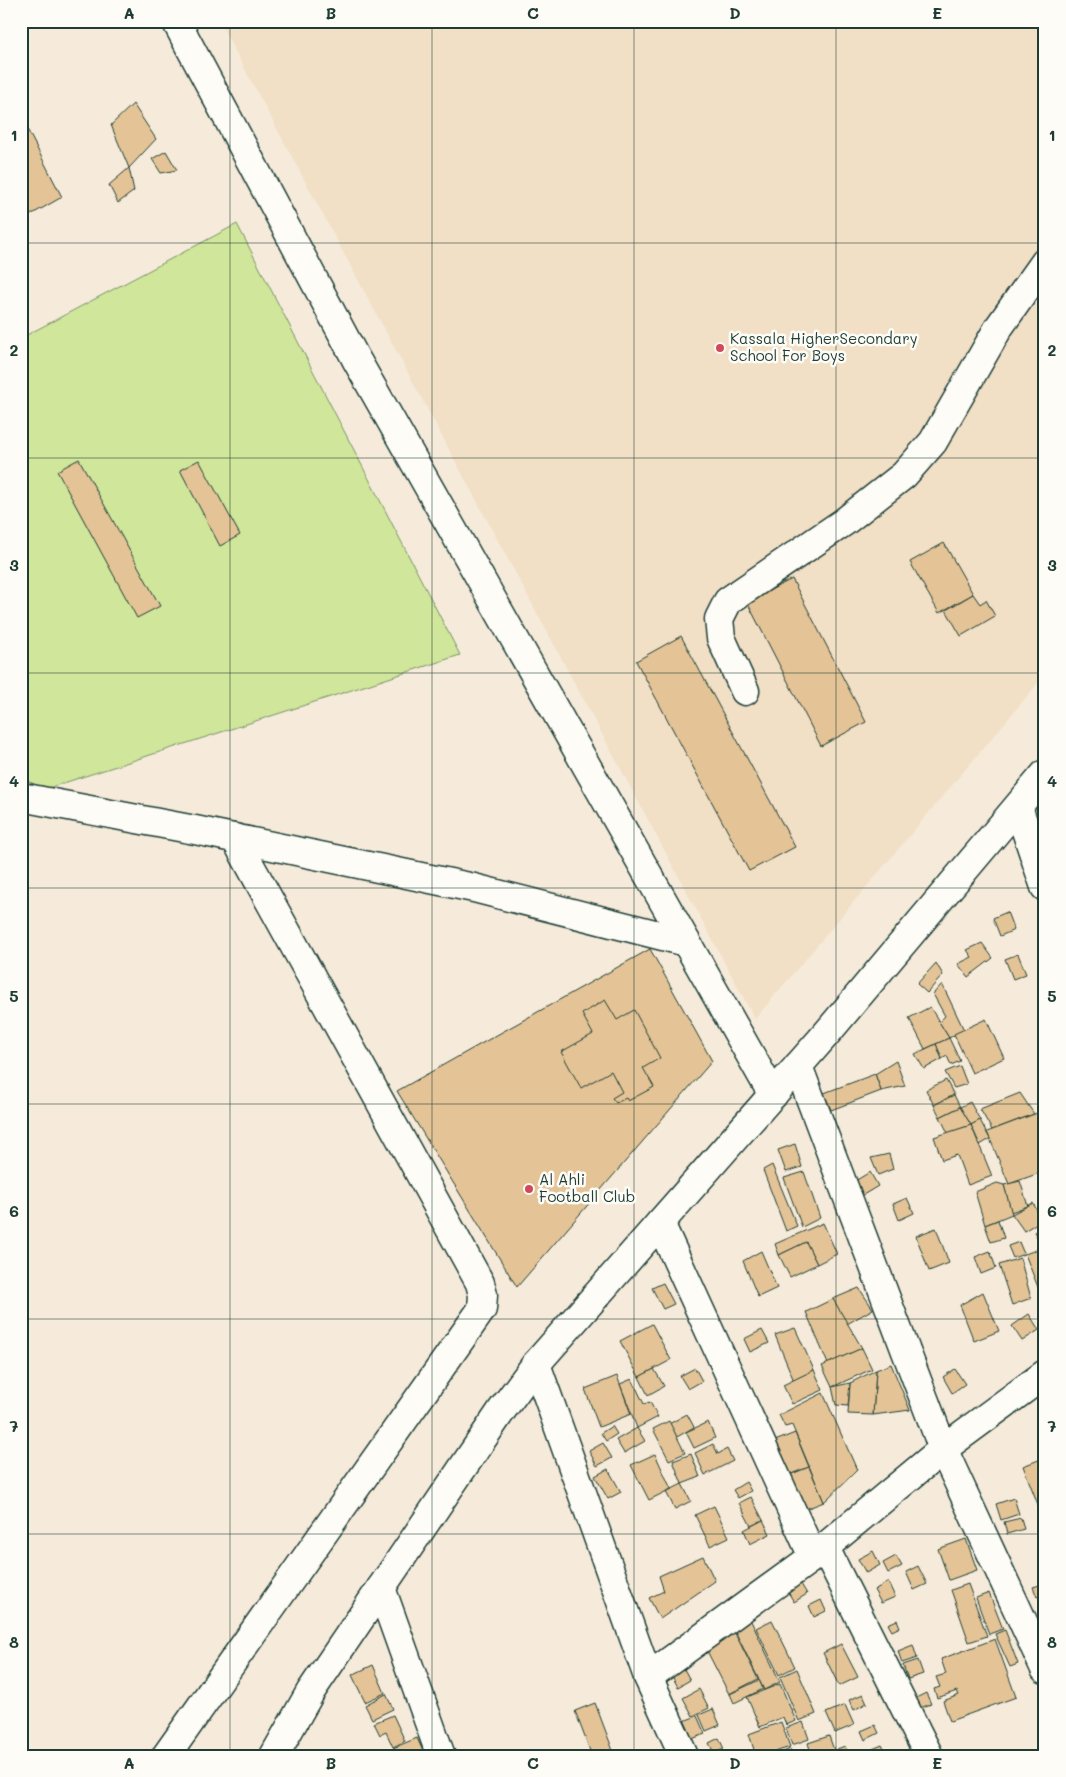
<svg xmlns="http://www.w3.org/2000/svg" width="1066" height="1777" font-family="Mali,sans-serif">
<rect width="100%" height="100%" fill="#f6ebda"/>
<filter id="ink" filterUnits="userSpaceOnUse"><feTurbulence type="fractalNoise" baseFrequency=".02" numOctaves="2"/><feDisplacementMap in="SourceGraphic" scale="10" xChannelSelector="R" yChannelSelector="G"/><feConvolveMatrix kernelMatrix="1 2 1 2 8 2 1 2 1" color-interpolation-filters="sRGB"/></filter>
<g filter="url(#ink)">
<!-- built -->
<polygon fill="#f1dfc6" points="219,21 1045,21 1045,675 755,1019"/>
<!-- grass -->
<polygon fill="#d0e69b" stroke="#789268" points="237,224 460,655 45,789 21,778 21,338"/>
<!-- building -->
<g fill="#e4c496" stroke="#1f3d34">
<polygon points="133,104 156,139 129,168 111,125"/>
<polygon points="24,123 62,197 27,217 21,205 21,124"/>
<polygon points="166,151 177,170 161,173 152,159"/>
<polygon points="129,168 134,191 118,203 109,185"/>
<polygon points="79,459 160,606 137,618 57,471"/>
<polygon points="199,460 240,535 220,546 180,470"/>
<polygon points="944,543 973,594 939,613 910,562"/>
<polygon points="792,579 866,722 821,746 747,602"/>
<polygon points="973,594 980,604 986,600 995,616 961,636 946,610"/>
<polygon points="681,636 795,847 749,871 636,661"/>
<polygon points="1007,912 1014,930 1000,936 993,918"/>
<polygon points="982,943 993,958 968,977 958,964 972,957 967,950"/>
<polygon points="650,949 712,1061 517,1287 397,1091"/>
<polygon points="1018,954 1026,974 1013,979 1005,959"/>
<polygon points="936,963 943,975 927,993 917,984"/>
<polygon points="942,984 964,1030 949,1038 939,1022 945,1016 933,994"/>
<polygon points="605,1000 617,1020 634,1010 660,1058 643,1068 654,1087 628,1101 626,1098 616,1103 612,1098 622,1092 611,1071 581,1088 561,1052 593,1034 582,1014"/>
<polygon points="930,1007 949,1038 925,1049 909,1018"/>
<polygon points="986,1019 1004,1058 972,1073 954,1034"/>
<polygon points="949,1038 960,1061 951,1065 947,1056 942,1059 936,1044"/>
<polygon points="936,1044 942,1059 924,1069 915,1054"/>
<polygon points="896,1061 905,1086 881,1091 875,1074"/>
<polygon points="960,1066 967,1084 954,1088 945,1072"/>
<polygon points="875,1074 881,1091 831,1110 824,1093"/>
<polygon points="946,1080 954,1095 934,1105 926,1090"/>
<polygon points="1020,1093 1034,1114 992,1130 980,1109"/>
<polygon points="954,1095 960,1107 940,1117 934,1105"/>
<polygon points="970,1102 980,1120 971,1125 960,1107"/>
<polygon points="960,1107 971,1125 948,1133 940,1117"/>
<polygon points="1045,1110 1045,1171 1009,1184 987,1132"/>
<polygon points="980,1120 990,1139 980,1145 971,1125"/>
<polygon points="971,1125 992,1176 968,1185 957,1155 942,1160 934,1137"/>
<polygon points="795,1144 802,1167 786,1172 778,1150"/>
<polygon points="889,1154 893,1169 878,1175 871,1158"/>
<polygon points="772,1165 797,1226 786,1231 763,1170"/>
<polygon points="804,1172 820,1218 802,1227 784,1178"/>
<polygon points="870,1172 878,1186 863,1195 855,1181"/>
<polygon points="1020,1181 1028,1206 1011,1212 1004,1185"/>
<polygon points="997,1183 1004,1185 1012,1214 985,1225 975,1192"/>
<polygon points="907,1198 914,1213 899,1220 893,1204"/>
<polygon points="1033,1203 1042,1220 1024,1231 1012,1214"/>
<polygon points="998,1220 1004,1238 991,1242 985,1225"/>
<polygon points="823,1223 837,1254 817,1264 806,1242 779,1255 775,1244"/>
<polygon points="1045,1226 1045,1247 1044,1248 1034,1232"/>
<polygon points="936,1228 949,1263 929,1271 916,1236"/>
<polygon points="806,1242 817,1264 790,1277 779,1255"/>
<polygon points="1019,1242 1024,1254 1013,1258 1008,1246"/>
<polygon points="1039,1249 1045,1263 1045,1305 1025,1254"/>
<polygon points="761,1251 777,1288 758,1297 743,1261"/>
<polygon points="990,1251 996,1268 981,1274 975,1257"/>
<polygon points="1020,1258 1031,1298 1012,1305 999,1265"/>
<polygon points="663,1283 674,1304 663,1309 652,1288"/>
<polygon points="859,1288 873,1309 847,1324 833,1299"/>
<polygon points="983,1292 999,1331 974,1341 960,1305"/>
<polygon points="833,1299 862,1348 828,1364 806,1312"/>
<polygon points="1029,1314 1039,1330 1022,1341 1012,1326"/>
<polygon points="652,1324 671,1360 639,1377 620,1341"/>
<polygon points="795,1328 814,1370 794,1381 775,1335"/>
<polygon points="762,1330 769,1343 750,1352 744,1339"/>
<polygon points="862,1348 872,1369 832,1387 822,1366"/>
<polygon points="891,1364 910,1410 873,1415 876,1370"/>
<polygon points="695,1368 702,1381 688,1389 680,1376"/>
<polygon points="654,1369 664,1386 648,1395 639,1377"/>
<polygon points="955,1369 965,1384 952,1393 943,1377"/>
<polygon points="814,1370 823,1390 792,1404 783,1385"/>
<polygon points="876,1370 873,1415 848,1414 850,1383"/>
<polygon points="617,1376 631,1414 599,1427 585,1389"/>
<polygon points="632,1379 644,1404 650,1402 658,1417 637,1428 620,1384"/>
<polygon points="850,1383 848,1406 836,1405 832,1387"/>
<polygon points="823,1393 857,1470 824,1502 792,1425 785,1427 779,1415"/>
<polygon points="687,1414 694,1427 677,1437 669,1424"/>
<polygon points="669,1421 685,1453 669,1460 653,1429"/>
<polygon points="708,1422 715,1438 694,1448 686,1432"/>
<polygon points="612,1426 617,1434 606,1441 601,1433"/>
<polygon points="637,1428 645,1441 624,1453 616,1440"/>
<polygon points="795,1433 809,1467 789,1475 775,1441"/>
<polygon points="1045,1437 1045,1505 1039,1507 1023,1466 1044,1458 1037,1440"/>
<polygon points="603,1443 612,1458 597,1466 589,1451"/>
<polygon points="713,1444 718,1454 727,1449 733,1461 705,1475 695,1453"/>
<polygon points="655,1454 671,1489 649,1500 631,1465"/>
<polygon points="691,1454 700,1477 682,1484 673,1461"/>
<polygon points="809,1467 824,1502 803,1510 789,1475"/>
<polygon points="608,1469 621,1492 608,1499 595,1476"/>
<polygon points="746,1482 751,1491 738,1498 733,1490"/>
<polygon points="682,1484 691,1501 675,1509 666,1492"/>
<polygon points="751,1497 763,1520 751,1526 739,1503"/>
<polygon points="1014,1498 1019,1514 1001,1520 996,1504"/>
<polygon points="714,1506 729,1537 710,1546 695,1515"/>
<polygon points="1021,1518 1024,1529 1007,1534 1004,1522"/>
<polygon points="763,1520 770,1534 750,1544 744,1530"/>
<polygon points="966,1539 977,1570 949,1580 938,1549"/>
<polygon points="873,1551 880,1565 866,1573 858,1559"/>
<polygon points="703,1556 715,1581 660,1619 649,1598 664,1591 659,1576"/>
<polygon points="896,1556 902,1566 888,1573 883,1563"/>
<polygon points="918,1566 927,1584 914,1590 906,1572"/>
<polygon points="888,1582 895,1597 881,1603 874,1590"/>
<polygon points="801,1584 807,1594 794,1602 788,1592"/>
<polygon points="968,1584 987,1636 969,1642 951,1590"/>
<polygon points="1043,1584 1045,1594 1037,1597 1033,1587"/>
<polygon points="989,1593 1003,1629 989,1634 976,1598"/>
<polygon points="821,1600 826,1611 814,1617 809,1606"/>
<polygon points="772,1620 795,1667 779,1675 756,1628"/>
<polygon points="897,1620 900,1627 892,1631 888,1624"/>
<polygon points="751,1621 780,1682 764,1690 734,1629"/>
<polygon points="1005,1630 1018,1664 1010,1667 995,1634"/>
<polygon points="735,1633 758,1679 729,1694 706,1649"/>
<polygon points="995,1639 1016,1697 950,1721 943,1701 959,1695 957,1691 937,1698 934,1689 940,1687 936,1677 946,1674 941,1659"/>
<polygon points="841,1644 858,1677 839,1686 823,1653"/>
<polygon points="913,1645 917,1658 902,1663 898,1651"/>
<polygon points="918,1660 923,1674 908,1679 903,1665"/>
<polygon points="373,1665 385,1693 365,1702 352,1675"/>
<polygon points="684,1669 690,1680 678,1687 672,1676"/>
<polygon points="797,1669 816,1714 799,1721 780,1677"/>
<polygon points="759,1680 763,1689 734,1703 730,1694"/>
<polygon points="780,1684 796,1721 786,1725 783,1717 760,1727 747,1697"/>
<polygon points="699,1689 709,1708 693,1716 683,1698"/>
<polygon points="926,1693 931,1704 920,1708 916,1698"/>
<polygon points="386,1694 393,1709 372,1719 365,1705"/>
<polygon points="863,1694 867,1703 854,1710 849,1700"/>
<polygon points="595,1703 615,1756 592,1756 575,1711"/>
<polygon points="845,1705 854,1725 835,1733 826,1713"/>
<polygon points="713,1709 720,1725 706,1731 699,1715"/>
<polygon points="393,1715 405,1741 393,1747 386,1732 380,1735 374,1723"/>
<polygon points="697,1716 705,1734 689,1740 681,1722"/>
<polygon points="781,1722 790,1747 763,1756 756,1756 749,1734"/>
<polygon points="803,1722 809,1739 792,1745 786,1728"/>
<polygon points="875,1725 879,1733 865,1740 861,1731"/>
<polygon points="829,1736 836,1756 812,1756 808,1743"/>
<polygon points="417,1738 423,1751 412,1756 397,1756 393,1748"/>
<polygon points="719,1738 724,1749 714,1753 709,1743"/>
<polygon points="882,1745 887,1755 870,1756 868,1751"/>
<polygon points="845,1746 849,1756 839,1756 837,1749"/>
<polygon points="384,1748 389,1756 371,1756"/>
<polygon points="790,1749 793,1756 774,1756"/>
</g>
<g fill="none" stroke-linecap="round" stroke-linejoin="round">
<!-- minor casing -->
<g stroke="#1f3d34" stroke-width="31">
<g id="minor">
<polyline points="176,21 356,359 773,1095"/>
<polyline points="745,691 721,638 719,619 728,601 844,522 904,475 933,442 999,327 1045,262"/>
<polyline points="21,797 195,830 474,888 686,942"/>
<polyline points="1018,807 1045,887"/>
<polyline points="798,1066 943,1449 1045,1669"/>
<polyline points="660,1223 813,1557"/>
<polyline points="536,1364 648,1677 684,1756"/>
<polyline points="825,1548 929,1756"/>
<polyline points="381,1588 441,1756"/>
<polyline points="648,1677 813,1557 943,1449 1045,1374"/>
<polyline points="166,1756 482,1309 483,1295 480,1283 235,838"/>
<polyline points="274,1756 311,1691 502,1410 536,1364 827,1033 1045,774"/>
</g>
</g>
<!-- minor -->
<use href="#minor" stroke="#fdfcf7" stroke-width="28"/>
</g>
</g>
<!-- grid -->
<path fill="none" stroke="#1f3d34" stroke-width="1" stroke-opacity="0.55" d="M230,21v1735M432,21v1735M634,21v1735M836,21v1735M21,243h1024M21,458h1024M21,673h1024M21,888h1024M21,1104h1024M21,1319h1024M21,1534h1024"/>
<!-- markers -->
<g fill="#d1495b" stroke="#fdfcf7" stroke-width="2">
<circle cx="720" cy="348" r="5"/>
<circle cx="529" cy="1189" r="5"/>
</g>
<g text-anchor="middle" stroke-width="5" stroke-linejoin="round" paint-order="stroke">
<!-- poi labels -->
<g font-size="15" fill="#1f3d34" stroke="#fdfcf7" text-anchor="start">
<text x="730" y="344">Kassala HigherSecondary<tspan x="730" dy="17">School For Boys</tspan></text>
<text x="539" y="1185">Al Ahli<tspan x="539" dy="17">Football Club</tspan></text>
</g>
</g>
<!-- margin -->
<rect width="1066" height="1777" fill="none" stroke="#fdfcf7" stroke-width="55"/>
<rect x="28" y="28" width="1010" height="1722" fill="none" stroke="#1f3d34" stroke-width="2"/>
<g font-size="16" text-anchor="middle" font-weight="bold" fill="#1f3d34">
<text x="129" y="19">A</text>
<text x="331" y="19">B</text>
<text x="533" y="19">C</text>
<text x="735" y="19">D</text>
<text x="937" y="19">E</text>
<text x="14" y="141">1</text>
<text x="1052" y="141">1</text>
<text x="14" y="356">2</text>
<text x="1052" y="356">2</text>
<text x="14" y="571">3</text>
<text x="1052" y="571">3</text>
<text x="14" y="787">4</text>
<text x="1052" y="787">4</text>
<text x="14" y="1002">5</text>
<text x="1052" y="1002">5</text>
<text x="14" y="1217">6</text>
<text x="1052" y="1217">6</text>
<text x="14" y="1432">7</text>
<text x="1052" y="1432">7</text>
<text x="14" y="1648">8</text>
<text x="1052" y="1648">8</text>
<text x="129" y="1769">A</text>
<text x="331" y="1769">B</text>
<text x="533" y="1769">C</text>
<text x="735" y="1769">D</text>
<text x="937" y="1769">E</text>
</g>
</svg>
